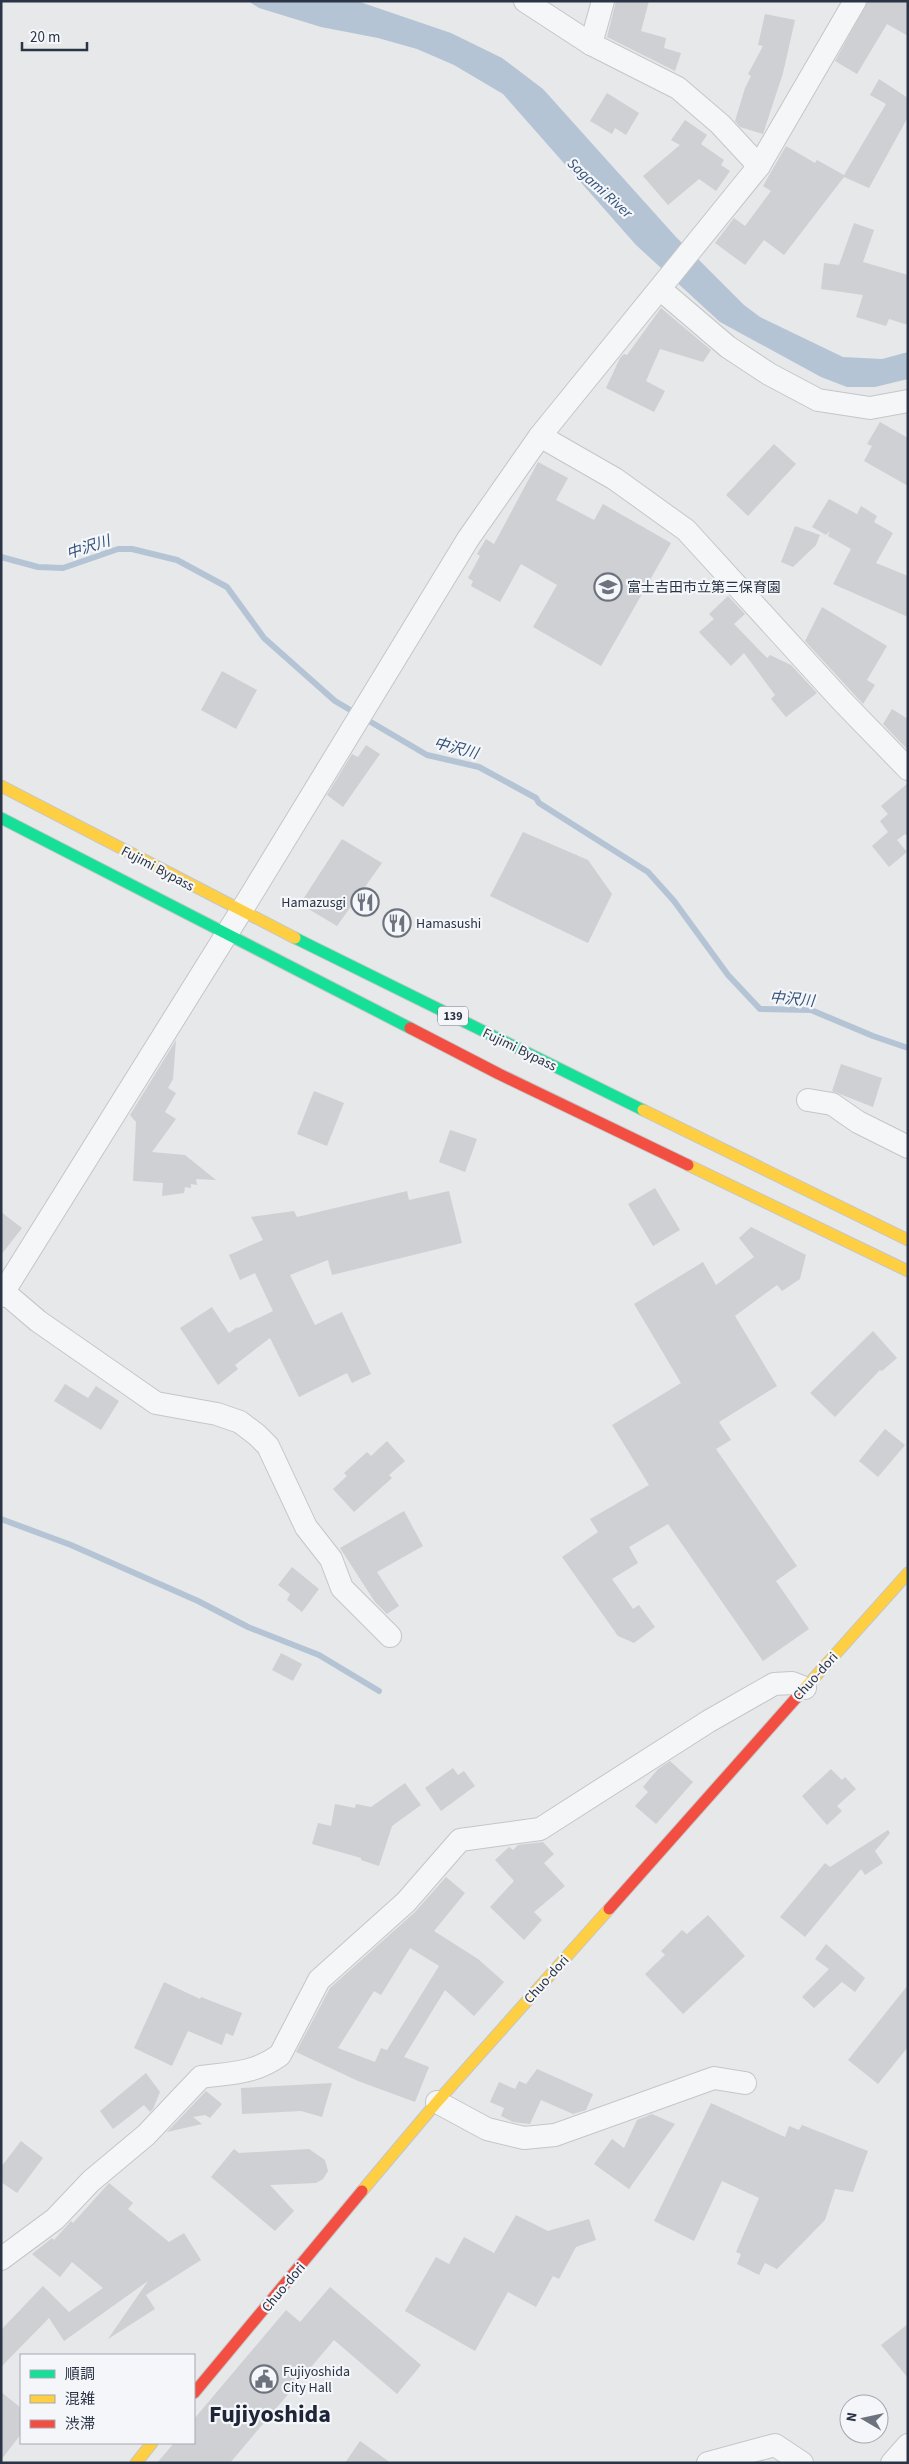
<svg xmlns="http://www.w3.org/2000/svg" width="909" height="2464" font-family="'Source Sans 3','Noto Sans JP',sans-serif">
<rect width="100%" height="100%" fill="#e6e8ea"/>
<!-- water -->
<polygon fill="#b4c4d5" points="248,1 357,1 451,33 502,58 543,89 676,237 744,305 760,317 843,357 882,359 908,352 908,379 875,387 847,387 821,377 720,322 636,245 503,94 454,65 417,49 378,38 321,27 259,8"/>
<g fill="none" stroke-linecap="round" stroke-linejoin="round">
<!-- stream -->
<g stroke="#b4c4d5" stroke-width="6">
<polyline points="1,557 38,567 63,568 118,549 132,549 177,560 227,587 264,638 335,701 427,755 479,767 536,798 539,803 648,872 674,901 728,975 760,1009 811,1010 873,1036 908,1048"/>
<polyline points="1,1519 71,1545 198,1601 248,1627 319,1655 379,1691"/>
</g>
</g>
<!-- building -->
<g fill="#ced0d3" fill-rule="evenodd">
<polygon points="616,1 649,1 641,31 666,38 664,48 681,53 675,71 607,37"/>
<polygon points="868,1 908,1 908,36 887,24 857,74 835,61"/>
<polygon points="765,14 795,20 783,73 763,134 740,127 735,121 745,88 751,76 748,74 763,46 758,45"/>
<polygon points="879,79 908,98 908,117 869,188 844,177 784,255 764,240 745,265 715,243 734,218 745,226 771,191 763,186 786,146 815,163 817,160 844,175 886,104 870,95"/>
<polygon points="607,93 639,113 626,135 615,128 612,134 590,121"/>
<polygon points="685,120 707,135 701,144 724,160 721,165 730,171 716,191 699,179 668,205 643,176 680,145 671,140"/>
<polygon points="854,223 874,230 863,262 908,275 908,325 889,319 886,326 856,317 863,295 821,289 824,263 839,265"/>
<polygon points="661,308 711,350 703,362 660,349 646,381 665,391 654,412 606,388 620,358 624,354 627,355"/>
<polygon points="880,422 908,438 908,486 864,461 872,446 867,444"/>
<polygon points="774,444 796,464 748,516 726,495"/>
<polygon points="538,462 568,478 556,500 594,520 603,504 671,543 601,666 533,627 557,585 521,564 500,602 471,586 473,581 468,578 480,556 477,554 486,539 494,544"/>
<polygon points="829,499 857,514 861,506 877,516 874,522 893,533 876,563 908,576 908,617 833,584 851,549 828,536 830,531 826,535 812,527"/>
<polygon points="795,526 820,535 816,545 793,567 781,562"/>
<polygon points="728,596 745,614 734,624 767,658 770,655 791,665 817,693 786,717 771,699 775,695 744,653 731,666 699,632 714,619 709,614"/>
<polygon points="822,607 887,646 867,680 875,685 863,704 805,641"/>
<polygon points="222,671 257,690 236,729 201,710"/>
<polygon points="892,709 908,719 908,750 883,724"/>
<polygon points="366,745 380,754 343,807 327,795 352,754 358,757"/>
<polygon points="908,783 908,837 905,834 897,840 907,852 889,867 872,846 888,832 880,821 888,814 881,806"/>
<polygon points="523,832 588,860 612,894 588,943 490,896"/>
<polygon points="342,839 382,863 337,926 300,904"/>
<polygon points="176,1040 173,1079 168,1088 176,1093 165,1112 176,1119 152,1152 185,1155 216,1180 196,1179 197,1185 191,1184 191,1188 185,1187 184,1193 162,1196 163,1183 133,1181 136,1122 130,1115"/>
<polygon points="841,1064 882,1078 873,1107 832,1091"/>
<polygon points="314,1091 344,1103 327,1146 297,1134"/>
<polygon points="450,1130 477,1139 465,1172 439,1162"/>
<polygon points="655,1188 680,1230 653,1246 628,1204"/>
<polygon points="407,1191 409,1200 449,1191 462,1243 332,1275 328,1260 290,1275 315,1325 342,1312 371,1374 352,1383 347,1373 299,1397 270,1338 235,1365 238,1369 218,1385 180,1328 212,1307 229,1333 237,1327 238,1328 273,1311 255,1273 240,1280 229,1255 263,1240 251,1217 294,1211 297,1217"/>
<polygon points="1,1212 22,1228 1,1255"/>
<polygon points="751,1227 806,1255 800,1279 782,1291 777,1285 735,1316 777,1386 719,1422 731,1440 716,1449 797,1566 776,1581 809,1629 763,1661 668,1524 629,1547 638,1563 612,1579 633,1609 639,1605 655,1627 634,1643 618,1636 562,1557 598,1532 590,1519 649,1485 612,1425 681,1383 634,1304 703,1262 716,1285 754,1257 739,1238"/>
<polygon points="873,1331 897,1358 882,1371 880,1370 835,1417 810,1393"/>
<polygon points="65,1384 88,1398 96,1386 119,1401 101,1430 54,1401"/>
<polygon points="885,1429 905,1445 878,1477 859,1461"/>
<polygon points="387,1441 405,1461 389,1475 392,1478 354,1512 333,1489 347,1476 344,1473 367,1452 371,1456"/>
<polygon points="404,1511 423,1546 377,1572 399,1606 387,1614 375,1602 340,1548"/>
<polygon points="292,1567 319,1589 302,1612 287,1600 290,1594 278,1585"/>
<polygon points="281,1653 302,1664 293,1681 272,1670"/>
<polygon points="670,1761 693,1782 656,1824 635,1806 648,1792 643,1787 658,1769"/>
<polygon points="453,1768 458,1775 464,1771 475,1786 441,1811 425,1788"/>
<polygon points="831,1769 842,1780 845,1777 856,1789 837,1806 842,1811 827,1825 802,1796"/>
<polygon points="405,1783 421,1805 392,1826 379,1866 361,1860 361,1858 312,1844 318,1823 331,1826 335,1804 355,1808 356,1804 371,1807"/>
<polygon points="888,1830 890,1833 875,1851 883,1863 865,1875 861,1869 805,1937 780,1917 825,1863 830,1867"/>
<polygon points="543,1842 554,1854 544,1863 565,1886 534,1912 542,1920 524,1940 490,1907 514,1881 495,1860 509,1847 513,1850 518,1845"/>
<path d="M446,1877l19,16 -31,38 44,28 26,23 -30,34 -29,-26 -41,67 25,10 -14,35 -57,-21 -62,-29 34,-64 85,-76zM410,1948l29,18 -52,84 -6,-2 -6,14 -37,-14 36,-57 7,4z"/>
<polygon points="708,1915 745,1956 683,2014 645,1974 665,1955 661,1951 682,1930 687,1934"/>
<polygon points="826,1944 865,1978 855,1992 842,1982 814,2008 802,1997 829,1969 815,1959"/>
<polygon points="164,1982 200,1999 201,1997 242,2013 233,2036 226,2033 222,2045 188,2031 172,2066 134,2048"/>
<polygon points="908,1985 908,2047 878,2084 848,2060"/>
<polygon points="537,2069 593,2094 586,2110 573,2114 541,2100 530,2124 513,2122 501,2116 504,2108 490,2102 499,2082 515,2089 519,2081 526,2084"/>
<polygon points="146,2073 160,2092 153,2109 150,2112 144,2105 113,2129 100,2111"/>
<polygon points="332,2083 322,2117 301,2111 242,2114 241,2088"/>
<polygon points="206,2091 222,2104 210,2118 205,2115 193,2117 202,2124 167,2132"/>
<polygon points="711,2103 785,2137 789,2126 799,2130 802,2125 868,2151 853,2192 835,2189 825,2220 777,2269 765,2263 759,2275 737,2264 741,2254 736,2252 759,2198 722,2181 694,2241 654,2221"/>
<polygon points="652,2114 675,2124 629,2189 594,2164 612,2139 624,2148 637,2120"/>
<polygon points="21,2141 43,2158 17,2193 1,2182 1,2167"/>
<polygon points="234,2149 239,2153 309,2149 325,2160 328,2171 323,2179 316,2183 270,2185 294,2211 275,2231 211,2177"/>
<polygon points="109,2183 133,2203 128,2209 169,2242 184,2233 201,2260 146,2295 155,2309 108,2339 148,2281 64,2341 49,2318 1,2367 1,2330 43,2286 69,2312 103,2288 72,2262 60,2277 32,2254 52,2238 54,2240 71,2221 73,2223"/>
<polygon points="516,2215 548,2231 589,2219 596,2240 576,2247 559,2279 553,2276 536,2307 508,2292 475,2351 405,2311 436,2257 449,2264 464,2237 494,2253"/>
<polygon points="330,2287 421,2365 397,2394 334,2340 230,2463 157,2463 174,2443 194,2443 194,2419 286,2310 300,2322"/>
<polygon points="908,2324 908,2378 881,2345"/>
<polygon points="1,2392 21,2408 21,2434 1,2460"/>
<polygon points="360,2441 391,2463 345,2463"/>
</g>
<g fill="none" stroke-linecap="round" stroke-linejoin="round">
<!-- street casing -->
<g stroke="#c4c6c8" stroke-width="24">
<g id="street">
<polyline points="525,1 591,44 678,88 720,124 759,166"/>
<polyline points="591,44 603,1"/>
<polyline points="660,289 728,347 769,374 818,400 870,408 908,401"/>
<polyline points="540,436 615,479 686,530 842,701 908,769"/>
<polyline points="808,1100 832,1104 858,1122 908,1147"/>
<polyline points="4,1292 38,1321 156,1403 217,1414 240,1422 257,1435 268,1446 306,1527 331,1559 342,1588 390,1636"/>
<polyline points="1,1296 251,895 468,539 540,436 759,166 855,1"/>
<polyline points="437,2102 487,2129 524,2138 555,2135 714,2078 745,2083"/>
<path d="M1,2259l54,-40 36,-38 55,-46 55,-58c29,-4 53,-3 79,-22l39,-75 87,-78 54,-62 80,-11 169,-108 65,-37 18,-1 13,5"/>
<polyline points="708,2463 775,2445 802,2463"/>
<polyline points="892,2463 908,2445"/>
</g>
</g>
<!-- fast casing -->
<g stroke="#c4c6c8" stroke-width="13">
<g id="fast">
<polyline points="1,818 410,1028"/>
<polyline points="295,938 643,1110"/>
</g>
</g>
<!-- slow casing -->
<g stroke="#c4c6c8" stroke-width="13">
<g id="slow">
<polyline points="1,786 295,938"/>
<polyline points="643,1110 908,1240"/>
<polyline points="688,1165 908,1271"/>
<polyline points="797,1697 908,1573"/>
<polyline points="362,2191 437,2102 609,1909"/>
<polyline points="136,2463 152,2443"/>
</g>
</g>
<!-- jam casing -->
<g stroke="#c4c6c8" stroke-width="13">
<g id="jam">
<polyline points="410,1028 499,1074 688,1165"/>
<polyline points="609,1909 797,1697"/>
<polyline points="194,2393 362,2191"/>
</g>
</g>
<!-- street -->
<use href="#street" stroke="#f5f6f7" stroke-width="22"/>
<!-- fast -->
<use href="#fast" stroke="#16e098" stroke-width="11"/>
<!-- slow -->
<use href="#slow" stroke="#ffcf43" stroke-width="11"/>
<!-- jam -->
<use href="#jam" stroke="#f24e42" stroke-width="11"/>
</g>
<!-- icons -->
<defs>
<g id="school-ring" transform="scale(1.4375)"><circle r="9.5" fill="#f4f6f9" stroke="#6c737f" stroke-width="1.5"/><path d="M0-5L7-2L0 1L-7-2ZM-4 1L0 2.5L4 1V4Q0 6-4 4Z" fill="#6c737f"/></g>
<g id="restaurant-ring" transform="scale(1.4375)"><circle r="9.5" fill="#f4f6f9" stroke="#6c737f" stroke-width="1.5"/><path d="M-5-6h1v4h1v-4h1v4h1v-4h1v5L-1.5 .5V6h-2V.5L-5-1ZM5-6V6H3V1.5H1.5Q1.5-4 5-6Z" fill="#6c737f"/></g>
<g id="civic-ring" transform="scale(1.4375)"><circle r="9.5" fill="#f4f6f9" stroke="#6c737f" stroke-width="1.5"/><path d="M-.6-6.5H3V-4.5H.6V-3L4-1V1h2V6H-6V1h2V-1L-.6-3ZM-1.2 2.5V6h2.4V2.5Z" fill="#6c737f"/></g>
</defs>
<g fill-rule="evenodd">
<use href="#school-ring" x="608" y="587"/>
<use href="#restaurant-ring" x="365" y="902"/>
<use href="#restaurant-ring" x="397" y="923"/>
<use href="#civic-ring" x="264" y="2379"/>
</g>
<g text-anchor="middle" stroke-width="4.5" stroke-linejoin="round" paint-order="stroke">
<!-- shield labels -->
<rect fill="#f4f6f9" stroke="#676e7b" stroke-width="1" x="438" y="1006.5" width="30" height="19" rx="4"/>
<g font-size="12" font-weight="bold" fill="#2b3445">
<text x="453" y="1020">139</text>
</g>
<!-- poi labels -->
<g font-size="14" fill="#2b3445" stroke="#f4f6f9" text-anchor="start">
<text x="627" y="592">富士吉田市立第三保育園</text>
<text x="346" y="907" text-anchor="end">Hamazusgi</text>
<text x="416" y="928">Hamasushi</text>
<text x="283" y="2376">Fujiyoshida<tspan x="283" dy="16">City Hall</tspan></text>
</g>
<!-- street labels -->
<g font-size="14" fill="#2b3445" stroke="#f4f6f9">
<text transform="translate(158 868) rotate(28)" y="5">Fujimi Bypass</text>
<text transform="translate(520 1049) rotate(26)" y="5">Fujimi Bypass</text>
<text transform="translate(815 1676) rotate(-48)" y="5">Chuo-dori</text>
<text transform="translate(546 1979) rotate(-48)" y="5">Chuo-dori</text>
<text transform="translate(283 2287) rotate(-50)" y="5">Chuo-dori</text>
</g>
<!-- water labels -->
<g font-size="15" font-style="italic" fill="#34527a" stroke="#f4f6f9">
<text transform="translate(600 188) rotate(42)" y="5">Sagami River</text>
<text transform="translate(88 547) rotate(-18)" y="5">中沢川</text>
<text transform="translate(456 748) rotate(15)" y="5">中沢川</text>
<text transform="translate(792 999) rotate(5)" y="5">中沢川</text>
</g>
<!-- town labels -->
<g font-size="24" font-weight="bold" fill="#1d2536" stroke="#f4f6f9">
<text x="270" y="2422">Fujiyoshida</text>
</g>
</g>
<!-- border -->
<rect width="909" height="2464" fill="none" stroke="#2b3445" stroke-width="5"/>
<!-- legend -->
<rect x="20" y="2354" width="175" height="90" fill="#f4f6f9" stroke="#a4a8b1"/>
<rect x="30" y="2370" width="25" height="8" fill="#16e098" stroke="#a4a8b1"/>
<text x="65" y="2379" font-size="15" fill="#2b3445">順調</text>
<rect x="30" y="2395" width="25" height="8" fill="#ffcf43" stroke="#a4a8b1"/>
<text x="65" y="2404" font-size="15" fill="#2b3445">混雑</text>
<rect x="30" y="2420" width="25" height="8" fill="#f24e42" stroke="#a4a8b1"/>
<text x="65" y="2429" font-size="15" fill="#2b3445">渋滞</text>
<!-- north arrow -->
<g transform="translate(864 2419) rotate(279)"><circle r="24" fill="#f4f6f9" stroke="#a4a8b1"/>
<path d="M0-4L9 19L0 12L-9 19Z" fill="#6c737f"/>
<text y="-8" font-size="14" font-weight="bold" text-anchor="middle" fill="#2b3445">N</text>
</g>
<!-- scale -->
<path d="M22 42v8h65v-8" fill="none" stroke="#2b3445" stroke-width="2.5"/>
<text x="30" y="42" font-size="15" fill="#2b3445" stroke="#f4f6f9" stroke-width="4" paint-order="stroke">20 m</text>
</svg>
